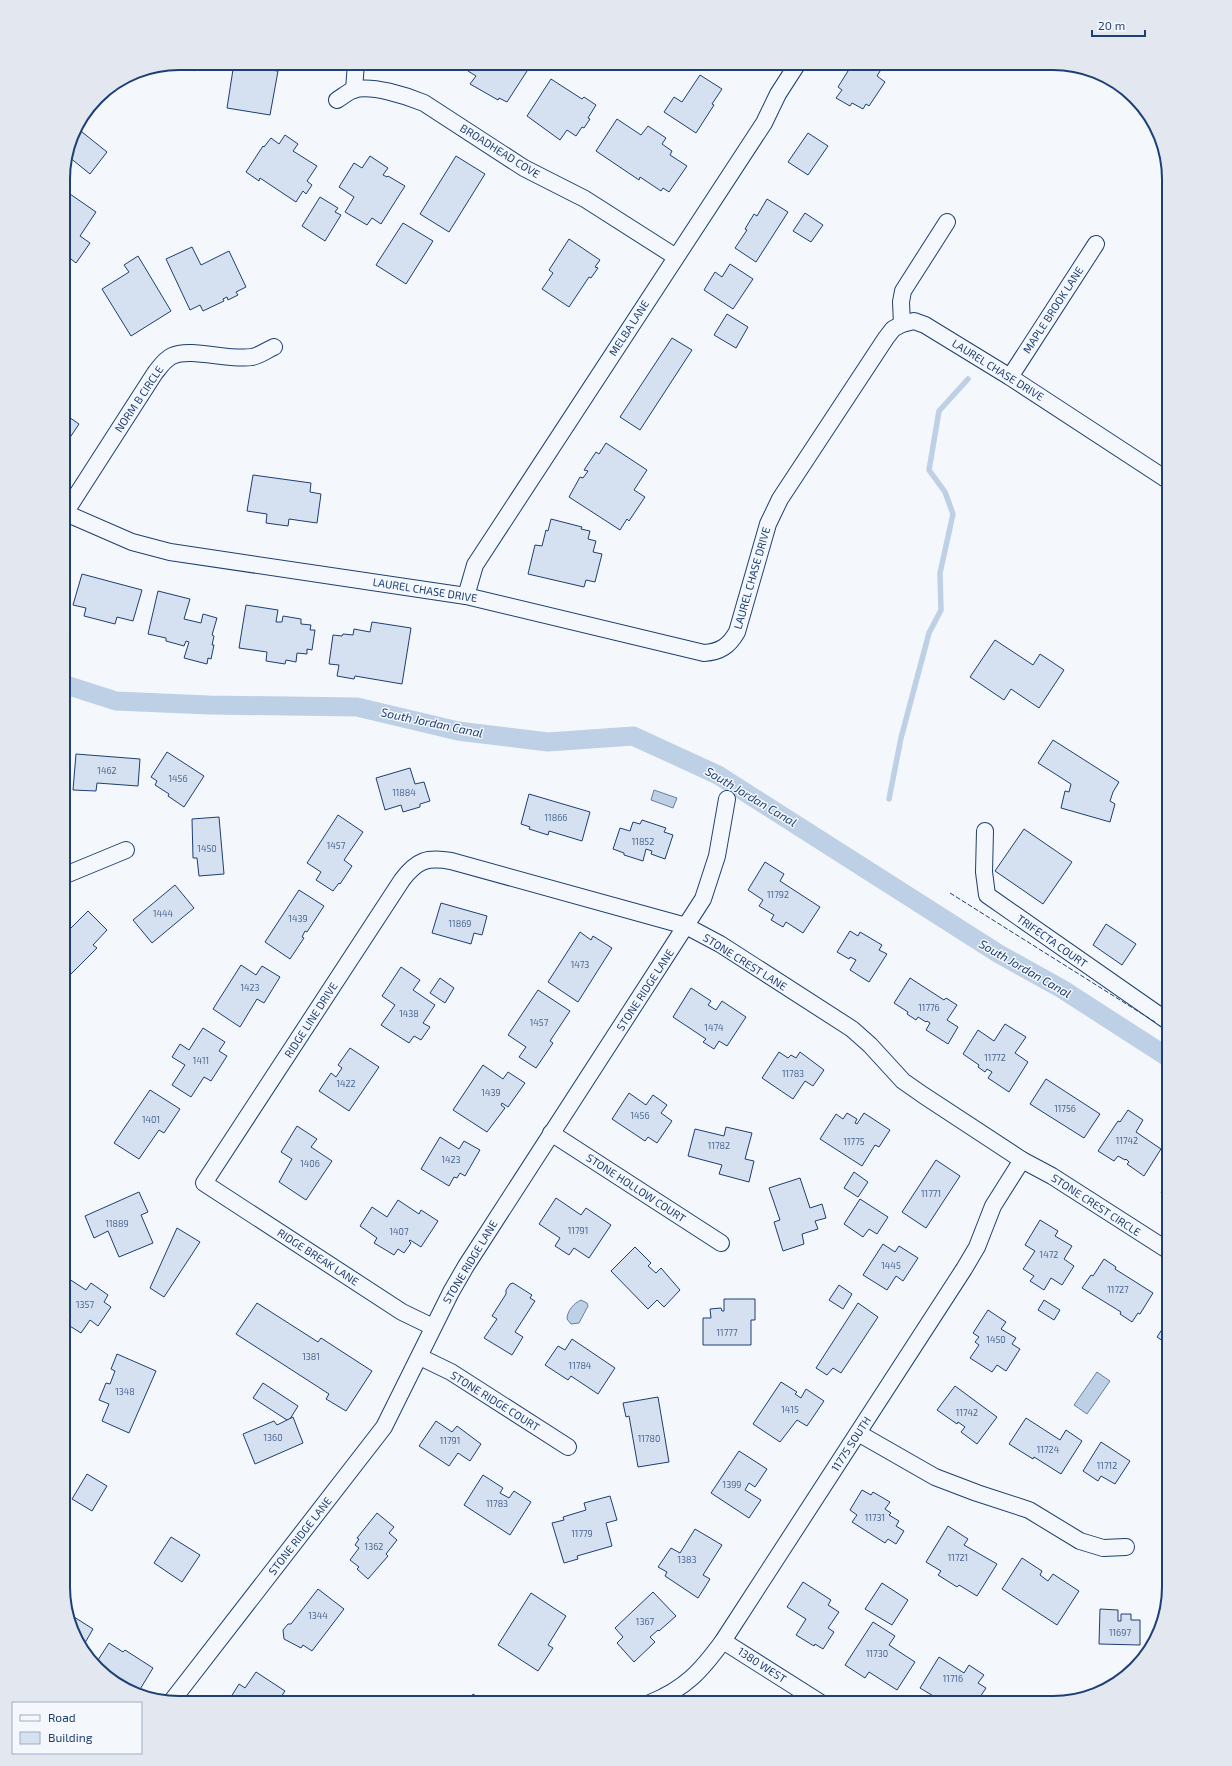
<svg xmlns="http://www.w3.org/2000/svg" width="1232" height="1766" font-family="'Exo 2',sans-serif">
<rect width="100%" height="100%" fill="#f4f7fb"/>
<!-- water -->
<g fill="#bed0e5" stroke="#687fa3">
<polygon points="654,790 677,798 673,808 651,800"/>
<path d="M581,1300l6,3 1,3 -9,17 -8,1 -4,-5c0,-8 7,-16 14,-19z"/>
<polygon points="1097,1372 1110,1381 1087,1414 1074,1405"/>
</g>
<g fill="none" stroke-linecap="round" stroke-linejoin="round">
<!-- stream -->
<polyline stroke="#bed0e5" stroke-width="5.5" points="889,799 901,738 929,633 941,610 940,573 953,514 945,492 929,470 939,411 968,379"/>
<!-- canal -->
<polyline stroke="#bed0e5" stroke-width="19" points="63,684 116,701 209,705 357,707 458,731 548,742 633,736 718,775 999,954 1062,989 1169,1058"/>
</g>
<!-- building -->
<g fill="#d5e0f0" stroke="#1d3f73">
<polygon points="183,63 200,63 195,71"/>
<polygon points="234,63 271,63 270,70 278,71 270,115 227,108"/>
<polygon points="437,63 451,63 447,70"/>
<polygon points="473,63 521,63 529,68 507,102 499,98 498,100 470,84 476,76 468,71"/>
<polygon points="853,63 885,63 877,76 885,82 869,106 866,104 863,109 852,103 850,106 836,98 842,90 838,87"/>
<polygon points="700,75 722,89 712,104 714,105 696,133 664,112 674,97 682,102"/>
<polygon points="551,79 582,99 584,97 596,105 588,118 590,119 584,128 582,127 576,136 567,130 560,140 527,116"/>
<polygon points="617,119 641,135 648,126 666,138 662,144 672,151 670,155 687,166 669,192 663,188 661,191 640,177 639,180 596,151"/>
<polygon points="77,128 107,152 90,174 69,157 71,156 68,153 72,135"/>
<polygon points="808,133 828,146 808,175 788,162"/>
<polygon points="285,135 298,144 293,151 317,166 307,181 312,185 306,194 303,191 296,202 260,178 259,181 246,172 263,146 264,147 271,138 279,144"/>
<polygon points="370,156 388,168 383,175 387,177 388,176 405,186 381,224 372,218 367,225 345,212 354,197 339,187 354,163 362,168"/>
<polygon points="456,156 485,174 449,232 420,214"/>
<polygon points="70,194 96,212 80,236 90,243 76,263 67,256 63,262 63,201 65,202"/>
<polygon points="320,197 338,208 335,212 341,215 325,241 302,226"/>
<polygon points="767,199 788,212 756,262 735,248 747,230 745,229 754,214 757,216"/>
<polygon points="805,213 823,225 811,242 793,231"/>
<polygon points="403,223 433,241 406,284 376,265"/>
<polygon points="569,239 600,260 595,267 598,268 591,278 589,277 569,307 542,289 553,273 549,270"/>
<polygon points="192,247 201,265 229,251 246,287 236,292 238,295 228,300 227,297 223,299 224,301 203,311 200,305 190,310 166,259"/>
<polygon points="138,256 171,311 131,336 102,289 129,272 124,265"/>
<polygon points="730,264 753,279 733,309 704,290 715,272 722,277"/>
<polygon points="727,314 748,327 736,348 714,335"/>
<polygon points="672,338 692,350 640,430 620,417"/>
<polygon points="63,413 79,424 63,448"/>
<polygon points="606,443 647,470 634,490 645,497 629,521 627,519 620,530 569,497 580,477 583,478 588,471 584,470 596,452 599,454"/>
<polygon points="253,475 311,483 310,492 321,494 317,523 289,519 288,526 266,523 267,514 247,511"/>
<polygon points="551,519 582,527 581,529 590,531 588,539 596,541 593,552 602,554 595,582 586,580 584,587 528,574 535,545 542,546 546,530 548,531"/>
<polygon points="82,574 142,590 133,621 117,617 115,624 84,616 86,608 73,605"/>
<polygon points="158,591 190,599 184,619 201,623 203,614 217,618 212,635 214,636 212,645 214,645 211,659 208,658 207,664 184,658 189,642 186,641 184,646 166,641 166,638 148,634"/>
<polygon points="246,605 278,610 276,622 282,622 283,616 301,619 301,624 311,625 310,630 315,630 312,650 307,649 307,654 297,653 296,662 286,660 285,664 266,661 267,652 239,648"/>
<polygon points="372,622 411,628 402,684 355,676 354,679 337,676 339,665 329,664 333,635 342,636 343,634 353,635 354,629 370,632"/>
<polygon points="995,640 1033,665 1040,654 1064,670 1039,708 1011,689 1004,700 970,677"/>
<polygon points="1053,740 1119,782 1113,792 1110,801 1115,804 1110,822 1061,808 1065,791 1069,792 1071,784 1038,763"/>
<polygon points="167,752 204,776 184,807 168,796 169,794 155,785 157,781 151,777"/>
<polygon points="76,754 140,759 138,786 97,783 96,791 73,790"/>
<polygon points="410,768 415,784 424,782 430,801 420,804 420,807 403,812 401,805 385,810 376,778"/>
<polygon points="529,794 590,812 582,841 549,831 548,835 529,829 530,827 521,824"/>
<polygon points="338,815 363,832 344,860 352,866 340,884 339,883 333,891 316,880 321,872 307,863"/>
<polygon points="219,817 224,874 199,876 197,858 193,858 192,819"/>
<polygon points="642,820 666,828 664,832 673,835 665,859 651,854 652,851 646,849 643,861 624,855 624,853 613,849 620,828 630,831 633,822 640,824"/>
<polygon points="1024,829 1072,862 1043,904 995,871"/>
<polygon points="765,862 784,874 780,881 820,907 803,933 786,922 783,927 771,920 774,915 759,906 763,900 748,890"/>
<polygon points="175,885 194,908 152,943 133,920"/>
<polygon points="299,890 324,906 307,932 305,931 302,937 304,938 290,959 265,942"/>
<polygon points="441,903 487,916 482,935 474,933 471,944 432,933"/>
<polygon points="88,911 107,930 93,945 97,948 71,974 63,966 63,943 64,944 69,939 65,934"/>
<polygon points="1106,924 1136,944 1122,965 1093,945"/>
<polygon points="850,931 858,936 860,932 882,945 879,950 887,954 869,982 850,970 856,960 850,957 849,959 837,952"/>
<polygon points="580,932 591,940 593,936 612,948 578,1002 548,982"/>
<polygon points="241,965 256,975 262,966 280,977 264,1003 257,999 240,1027 213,1009"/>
<polygon points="401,967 420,980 413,990 435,1005 423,1023 430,1027 421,1040 414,1036 409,1043 381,1025 395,1005 382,996"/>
<polygon points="440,978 454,988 445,1003 430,993"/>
<polygon points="910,978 944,1000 946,998 957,1005 947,1020 958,1027 948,1044 926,1030 930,1023 927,1021 926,1022 918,1017 916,1020 907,1014 908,1012 894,1003"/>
<polygon points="691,988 711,1001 708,1005 716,1010 722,1001 746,1017 727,1046 719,1041 714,1049 703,1042 706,1039 673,1017"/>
<polygon points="538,990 570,1011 550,1041 553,1043 536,1068 519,1057 526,1047 508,1035"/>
<polygon points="1005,1024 1026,1037 1015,1053 1028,1062 1009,1092 988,1078 992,1072 987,1069 985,1072 978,1067 979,1065 963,1054 978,1030 994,1041"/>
<polygon points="203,1028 225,1042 219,1051 227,1056 211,1081 204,1077 191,1097 172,1085 185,1065 172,1057 180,1044 189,1050"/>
<polygon points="350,1048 379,1067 349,1111 319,1091 331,1073 336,1077 342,1068 338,1065"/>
<polygon points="779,1052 788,1058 791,1055 796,1058 800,1052 824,1070 813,1086 805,1081 793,1099 762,1078"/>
<polygon points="483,1065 503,1079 508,1072 525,1083 508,1107 502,1103 501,1105 505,1108 487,1132 453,1110"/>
<polygon points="1046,1079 1100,1114 1084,1138 1030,1104"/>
<polygon points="150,1090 180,1109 164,1133 159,1130 139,1159 114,1143"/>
<polygon points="629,1093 646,1105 653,1095 667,1105 661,1113 672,1121 657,1143 648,1137 645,1141 612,1119"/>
<polygon points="1128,1110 1143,1120 1136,1132 1161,1149 1144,1176 1127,1164 1129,1162 1126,1159 1125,1160 1118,1156 1114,1161 1098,1151 1118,1121 1120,1122"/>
<polygon points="847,1113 857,1119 855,1123 857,1124 864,1113 890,1130 879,1147 875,1145 862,1166 820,1139 836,1114 843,1119"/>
<polygon points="297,1126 317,1139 311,1147 332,1161 306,1200 279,1182 292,1159 281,1152"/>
<polygon points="726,1127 752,1133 745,1159 754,1161 749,1182 719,1174 722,1165 688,1156 695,1129 724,1136"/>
<polygon points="440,1137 459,1149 464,1141 480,1150 465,1176 460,1173 457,1178 454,1177 449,1186 421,1169"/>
<polygon points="936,1160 960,1176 926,1228 902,1212"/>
<polygon points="854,1172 868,1182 858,1197 844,1188"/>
<polygon points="800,1178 810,1208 822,1204 826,1218 815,1221 818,1229 802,1234 804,1244 783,1251 774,1222 780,1220 769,1188"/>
<polygon points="1169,1181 1169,1198 1161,1193"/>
<polygon points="139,1192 148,1212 141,1215 153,1243 119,1257 108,1231 94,1238 85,1216"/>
<polygon points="556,1198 581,1215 586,1208 611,1225 589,1258 574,1248 569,1255 555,1246 560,1238 539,1224"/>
<polygon points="860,1199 888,1217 877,1234 869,1229 863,1237 844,1224"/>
<polygon points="398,1200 419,1214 421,1210 438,1221 421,1247 410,1240 409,1241 411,1243 404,1253 398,1249 394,1255 374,1243 377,1238 360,1226 372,1207 387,1217"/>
<polygon points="1040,1220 1058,1231 1055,1236 1072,1246 1064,1259 1074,1266 1062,1285 1051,1278 1044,1290 1030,1281 1034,1276 1023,1269 1035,1251 1025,1245"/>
<polygon points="177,1228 200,1242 164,1297 150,1288"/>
<polygon points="883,1244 895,1252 899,1246 918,1258 903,1281 896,1276 887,1290 863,1275"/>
<polygon points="635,1247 651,1263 648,1266 656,1273 661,1268 680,1290 664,1307 657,1300 648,1309 611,1271"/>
<polygon points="1104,1259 1116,1267 1115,1269 1153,1293 1140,1314 1138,1313 1132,1322 1120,1314 1121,1312 1082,1288 1091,1275 1093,1276"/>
<polygon points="63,1275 86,1290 91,1283 108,1295 104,1302 111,1307 98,1326 90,1320 81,1333 65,1323 71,1315 63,1310"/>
<polygon points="513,1283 532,1295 530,1298 535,1301 515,1332 523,1337 512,1355 484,1338 497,1319 492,1316 506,1294 506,1290 510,1284"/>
<polygon points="839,1285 852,1294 843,1309 829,1300"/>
<polygon points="724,1299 755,1299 755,1320 751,1320 751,1345 703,1345 703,1318 711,1318 710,1309 721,1308 722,1311 724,1311"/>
<polygon points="1044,1300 1060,1310 1054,1320 1038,1310"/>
<polygon points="257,1303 318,1342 321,1338 372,1371 346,1411 326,1399 329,1394 236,1334"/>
<polygon points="858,1303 878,1317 841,1373 833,1368 827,1375 816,1368"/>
<polygon points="988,1310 1006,1322 1001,1329 1016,1338 1012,1344 1020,1349 1006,1371 997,1365 992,1372 970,1358 979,1345 975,1342 979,1337 973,1333"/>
<polygon points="1165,1325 1169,1328 1169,1345 1157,1337"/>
<polygon points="572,1339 615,1368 598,1394 571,1376 568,1380 545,1365 558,1346 565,1350"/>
<polygon points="117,1354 156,1371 129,1433 102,1421 109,1404 99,1400 106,1383 110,1384 115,1371 111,1369"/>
<polygon points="781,1382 797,1392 795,1394 801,1398 806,1389 824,1401 807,1426 797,1420 780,1442 753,1424"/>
<polygon points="263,1383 298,1406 290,1419 287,1420 253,1398"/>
<polygon points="955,1386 997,1417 977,1444 961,1432 965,1427 958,1422 957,1424 937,1410"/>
<polygon points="658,1397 669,1462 638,1467 629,1416 626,1417 623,1403"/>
<polygon points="293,1417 303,1443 255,1464 243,1434 274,1421 277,1425"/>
<polygon points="1026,1418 1060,1440 1066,1430 1082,1441 1061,1474 1034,1457 1033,1459 1009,1444"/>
<polygon points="436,1421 452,1432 457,1426 481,1444 470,1461 458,1453 449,1466 419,1446"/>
<polygon points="1101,1442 1130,1461 1115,1484 1101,1476 1098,1481 1083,1471"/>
<polygon points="739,1451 767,1469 755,1487 749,1483 745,1490 761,1500 749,1518 711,1493"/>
<polygon points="87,1474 107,1486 92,1511 72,1499"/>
<polygon points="483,1475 503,1488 500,1493 509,1498 514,1491 531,1502 510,1535 464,1505"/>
<polygon points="862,1490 871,1495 873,1492 890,1502 885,1509 891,1513 889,1515 899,1521 896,1526 904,1531 896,1544 888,1539 885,1543 852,1522 857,1515 850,1510"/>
<polygon points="610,1496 617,1520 606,1523 612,1546 577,1556 578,1559 564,1563 552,1523 564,1520 563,1517 586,1510 584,1503"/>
<polygon points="377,1513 394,1527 389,1533 397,1540 386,1554 388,1556 368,1579 357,1569 359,1567 350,1560 359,1548 355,1545 359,1539 357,1538"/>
<polygon points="948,1526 968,1539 964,1545 997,1564 977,1596 959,1585 957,1587 938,1575 941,1571 926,1562"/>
<polygon points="695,1529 722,1545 703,1575 710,1579 698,1598 665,1576 667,1572 658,1567 671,1548 680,1553"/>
<polygon points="171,1537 200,1555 182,1582 154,1563"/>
<polygon points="1022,1558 1042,1571 1040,1575 1048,1581 1053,1574 1079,1591 1057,1625 1002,1589"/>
<polygon points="803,1582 831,1600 828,1605 839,1612 828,1628 834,1632 823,1649 815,1644 814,1646 796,1635 806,1619 787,1607"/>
<polygon points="882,1583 908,1600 892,1625 865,1609"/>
<polygon points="318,1589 344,1609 312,1651 303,1645 301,1648 284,1639 283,1630 288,1624 291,1624"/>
<polygon points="653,1592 676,1616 659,1631 658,1630 650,1637 655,1642 634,1662 617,1643 623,1637 615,1628"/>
<polygon points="531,1593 566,1616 548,1645 553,1648 538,1671 498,1645"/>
<polygon points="1100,1609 1118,1610 1118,1621 1121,1621 1121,1614 1131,1614 1131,1620 1140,1620 1140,1645 1099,1644"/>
<polygon points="71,1615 93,1629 82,1648 78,1645"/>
<polygon points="873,1622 895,1636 889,1645 915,1662 897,1690 869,1672 865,1678 845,1665"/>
<polygon points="109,1643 123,1652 125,1650 153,1668 139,1691 96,1663"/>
<polygon points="939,1657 964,1673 969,1665 984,1675 978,1683 986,1688 976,1703 950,1703 951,1702 942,1696 940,1700 920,1688"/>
<polygon points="256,1672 285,1691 277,1703 232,1703 229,1700 239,1684 245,1688"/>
<polygon points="473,1694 481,1699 483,1697 492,1703 468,1703"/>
</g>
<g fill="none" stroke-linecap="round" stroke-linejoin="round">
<!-- street casing -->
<g stroke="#1d3f73" stroke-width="18">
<g id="street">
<polyline points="354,90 356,63"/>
<path d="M337,100c5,-3 11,-8 16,-10 18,-6 54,6 71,13l100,65 61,31 91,58"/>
<polyline points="902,324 901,302 903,291 947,222"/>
<polyline points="1010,377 1096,244"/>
<path d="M63,512l69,30 38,10 296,44 238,57c16,-1 25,-7 33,-21l31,-108 12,-25 106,-161 7,-9 9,-5 12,-3 11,4 85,52 159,104"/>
<path d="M65,513l90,-140c5,-6 9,-13 17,-17 18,-9 57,5 80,1 7,-1 15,-7 22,-10"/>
<polyline points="466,596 475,565 764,123 778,94 798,63"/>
<polyline points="985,831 984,872 987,895 1169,1022"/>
<polyline points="63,876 126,850"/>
<polyline points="551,1133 721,1243"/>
<path d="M433,1327l-31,-15 -198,-129 198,-303c15,-20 25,-23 49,-19l235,65 34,18 132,85 18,16 33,36 20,14 99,65 30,16 117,75"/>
<polyline points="420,1357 451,1372 568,1447"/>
<polyline points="858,1433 935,1477 977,1493 1029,1510 1080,1541 1103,1548 1126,1547"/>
<polyline points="723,1641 821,1703"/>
<polyline points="171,1702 384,1427 451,1292 466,1266 703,899 717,856 727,799"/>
<path d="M650,1703c36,-15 51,-32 73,-62l241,-372 13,-22 16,-41 29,-46"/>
</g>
</g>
<!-- street -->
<use href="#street" stroke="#f4f7fb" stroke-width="16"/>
<!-- fence -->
<polyline stroke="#1d3f73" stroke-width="1" stroke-dasharray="5 2" stroke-linecap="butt" points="950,893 1155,1022"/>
</g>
<g text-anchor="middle" stroke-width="3" stroke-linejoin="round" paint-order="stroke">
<!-- number labels -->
<g font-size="9" fill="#4b6792">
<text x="107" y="774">1462</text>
<text x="178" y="782">1456</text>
<text x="404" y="796">11884</text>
<text x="556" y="821">11866</text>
<text x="643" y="845">11852</text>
<text x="336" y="849">1457</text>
<text x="207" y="852">1450</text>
<text x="778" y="898">11792</text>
<text x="163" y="917">1444</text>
<text x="298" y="922">1439</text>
<text x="460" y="927">11869</text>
<text x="580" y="968">1473</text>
<text x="250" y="991">1423</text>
<text x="929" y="1011">11776</text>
<text x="409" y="1017">1438</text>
<text x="539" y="1026">1457</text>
<text x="714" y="1031">1474</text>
<text x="995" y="1061">11772</text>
<text x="201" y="1064">1411</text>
<text x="793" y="1077">11783</text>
<text x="346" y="1087">1422</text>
<text x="491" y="1096">1439</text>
<text x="1065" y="1112">11756</text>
<text x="640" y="1119">1456</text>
<text x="151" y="1123">1401</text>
<text x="1127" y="1144">11742</text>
<text x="854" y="1145">11775</text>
<text x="719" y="1149">11782</text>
<text x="451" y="1163">1423</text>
<text x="310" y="1167">1406</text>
<text x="931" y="1197">11771</text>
<text x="117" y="1227">11889</text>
<text x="578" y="1234">11791</text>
<text x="399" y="1235">1407</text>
<text x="1049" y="1258">1472</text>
<text x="891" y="1269">1445</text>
<text x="1118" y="1293">11727</text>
<text x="85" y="1308">1357</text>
<text x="727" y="1336">11777</text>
<text x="996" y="1343">1450</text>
<text x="311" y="1360">1381</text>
<text x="580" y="1369">11784</text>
<text x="125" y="1395">1348</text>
<text x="790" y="1413">1415</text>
<text x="967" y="1416">11742</text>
<text x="273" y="1441">1360</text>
<text x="649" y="1442">11780</text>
<text x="450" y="1444">11791</text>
<text x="1048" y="1453">11724</text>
<text x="1107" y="1469">11712</text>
<text x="732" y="1488">1399</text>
<text x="497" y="1507">11783</text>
<text x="875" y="1521">11731</text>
<text x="582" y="1537">11779</text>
<text x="374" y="1550">1362</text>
<text x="958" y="1561">11721</text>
<text x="687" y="1563">1383</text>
<text x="318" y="1619">1344</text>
<text x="645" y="1625">1367</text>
<text x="1120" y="1636">11697</text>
<text x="877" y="1657">11730</text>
<text x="953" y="1682">11716</text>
</g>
<!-- street labels -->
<g font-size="11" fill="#1d3f73" stroke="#f4f7fb">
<text transform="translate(500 151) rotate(32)" y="4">BROADHEAD COVE</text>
<text transform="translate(1053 310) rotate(-57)" y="4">MAPLE BROOK LANE</text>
<text transform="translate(629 328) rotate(-57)" y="4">MELBA LANE</text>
<text transform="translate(998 370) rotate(32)" y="4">LAUREL CHASE DRIVE</text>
<text transform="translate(139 399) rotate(-56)" y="4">NORM B CIRCLE</text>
<text transform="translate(752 578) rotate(-74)" y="4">LAUREL CHASE DRIVE</text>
<text transform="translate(425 590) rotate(9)" y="4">LAUREL CHASE DRIVE</text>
<text transform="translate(1052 941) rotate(35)" y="4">TRIFECTA COURT</text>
<text transform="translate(745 962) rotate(32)" y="4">STONE CREST LANE</text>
<text transform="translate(645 990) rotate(-57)" y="4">STONE RIDGE LANE</text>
<text transform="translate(311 1020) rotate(-57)" y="4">RIDGE LINE DRIVE</text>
<text transform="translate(636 1188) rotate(33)" y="4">STONE HOLLOW COURT</text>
<text transform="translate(1096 1205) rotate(33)" y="4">STONE CREST CIRCLE</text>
<text transform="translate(318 1257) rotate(33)" y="4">RIDGE BREAK LANE</text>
<text transform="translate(470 1262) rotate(-59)" y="4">STONE RIDGE LANE</text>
<text transform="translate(495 1401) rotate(32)" y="4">STONE RIDGE COURT</text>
<text transform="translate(851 1444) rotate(-57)" y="4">11775 SOUTH</text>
<text transform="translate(300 1536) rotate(-52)" y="4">STONE RIDGE LANE</text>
<text transform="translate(762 1665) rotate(33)" y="4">1380 WEST</text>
</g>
<!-- water labels -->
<g font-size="12" font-style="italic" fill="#1d3f73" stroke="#f4f7fb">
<text transform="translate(432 723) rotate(12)" y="4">South Jordan Canal</text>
<text transform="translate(751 797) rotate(31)" y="4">South Jordan Canal</text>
<text transform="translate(1025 969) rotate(30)" y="4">South Jordan Canal</text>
</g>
</g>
<!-- crop -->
<path d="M0 0H1232V1766H0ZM179 70H1053A109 109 0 0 1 1162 179V1587A109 109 0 0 1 1053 1696H179A109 109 0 0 1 70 1587V179A109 109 0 0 1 179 70Z" fill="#e3e8f0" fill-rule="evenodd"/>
<path fill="none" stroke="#1d3f73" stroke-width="2" d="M179 70H1053A109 109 0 0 1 1162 179V1587A109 109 0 0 1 1053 1696H179A109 109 0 0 1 70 1587V179A109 109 0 0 1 179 70Z"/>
<!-- legend -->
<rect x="12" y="1702" width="130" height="52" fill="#f4f7fb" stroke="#9eadc5"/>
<rect x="20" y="1715" width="20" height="6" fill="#f4f7fb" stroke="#9eadc5"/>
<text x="48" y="1722" font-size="12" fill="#1d3f73">Road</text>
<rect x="20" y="1732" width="20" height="12" fill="#d5e0f0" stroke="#9eadc5"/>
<text x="48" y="1742" font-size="12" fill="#1d3f73">Building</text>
<!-- scale -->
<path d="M1092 30v6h53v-6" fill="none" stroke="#1d3f73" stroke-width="2"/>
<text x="1098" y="30" font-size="12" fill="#1d3f73" stroke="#f4f7fb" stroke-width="3" paint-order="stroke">20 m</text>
</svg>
